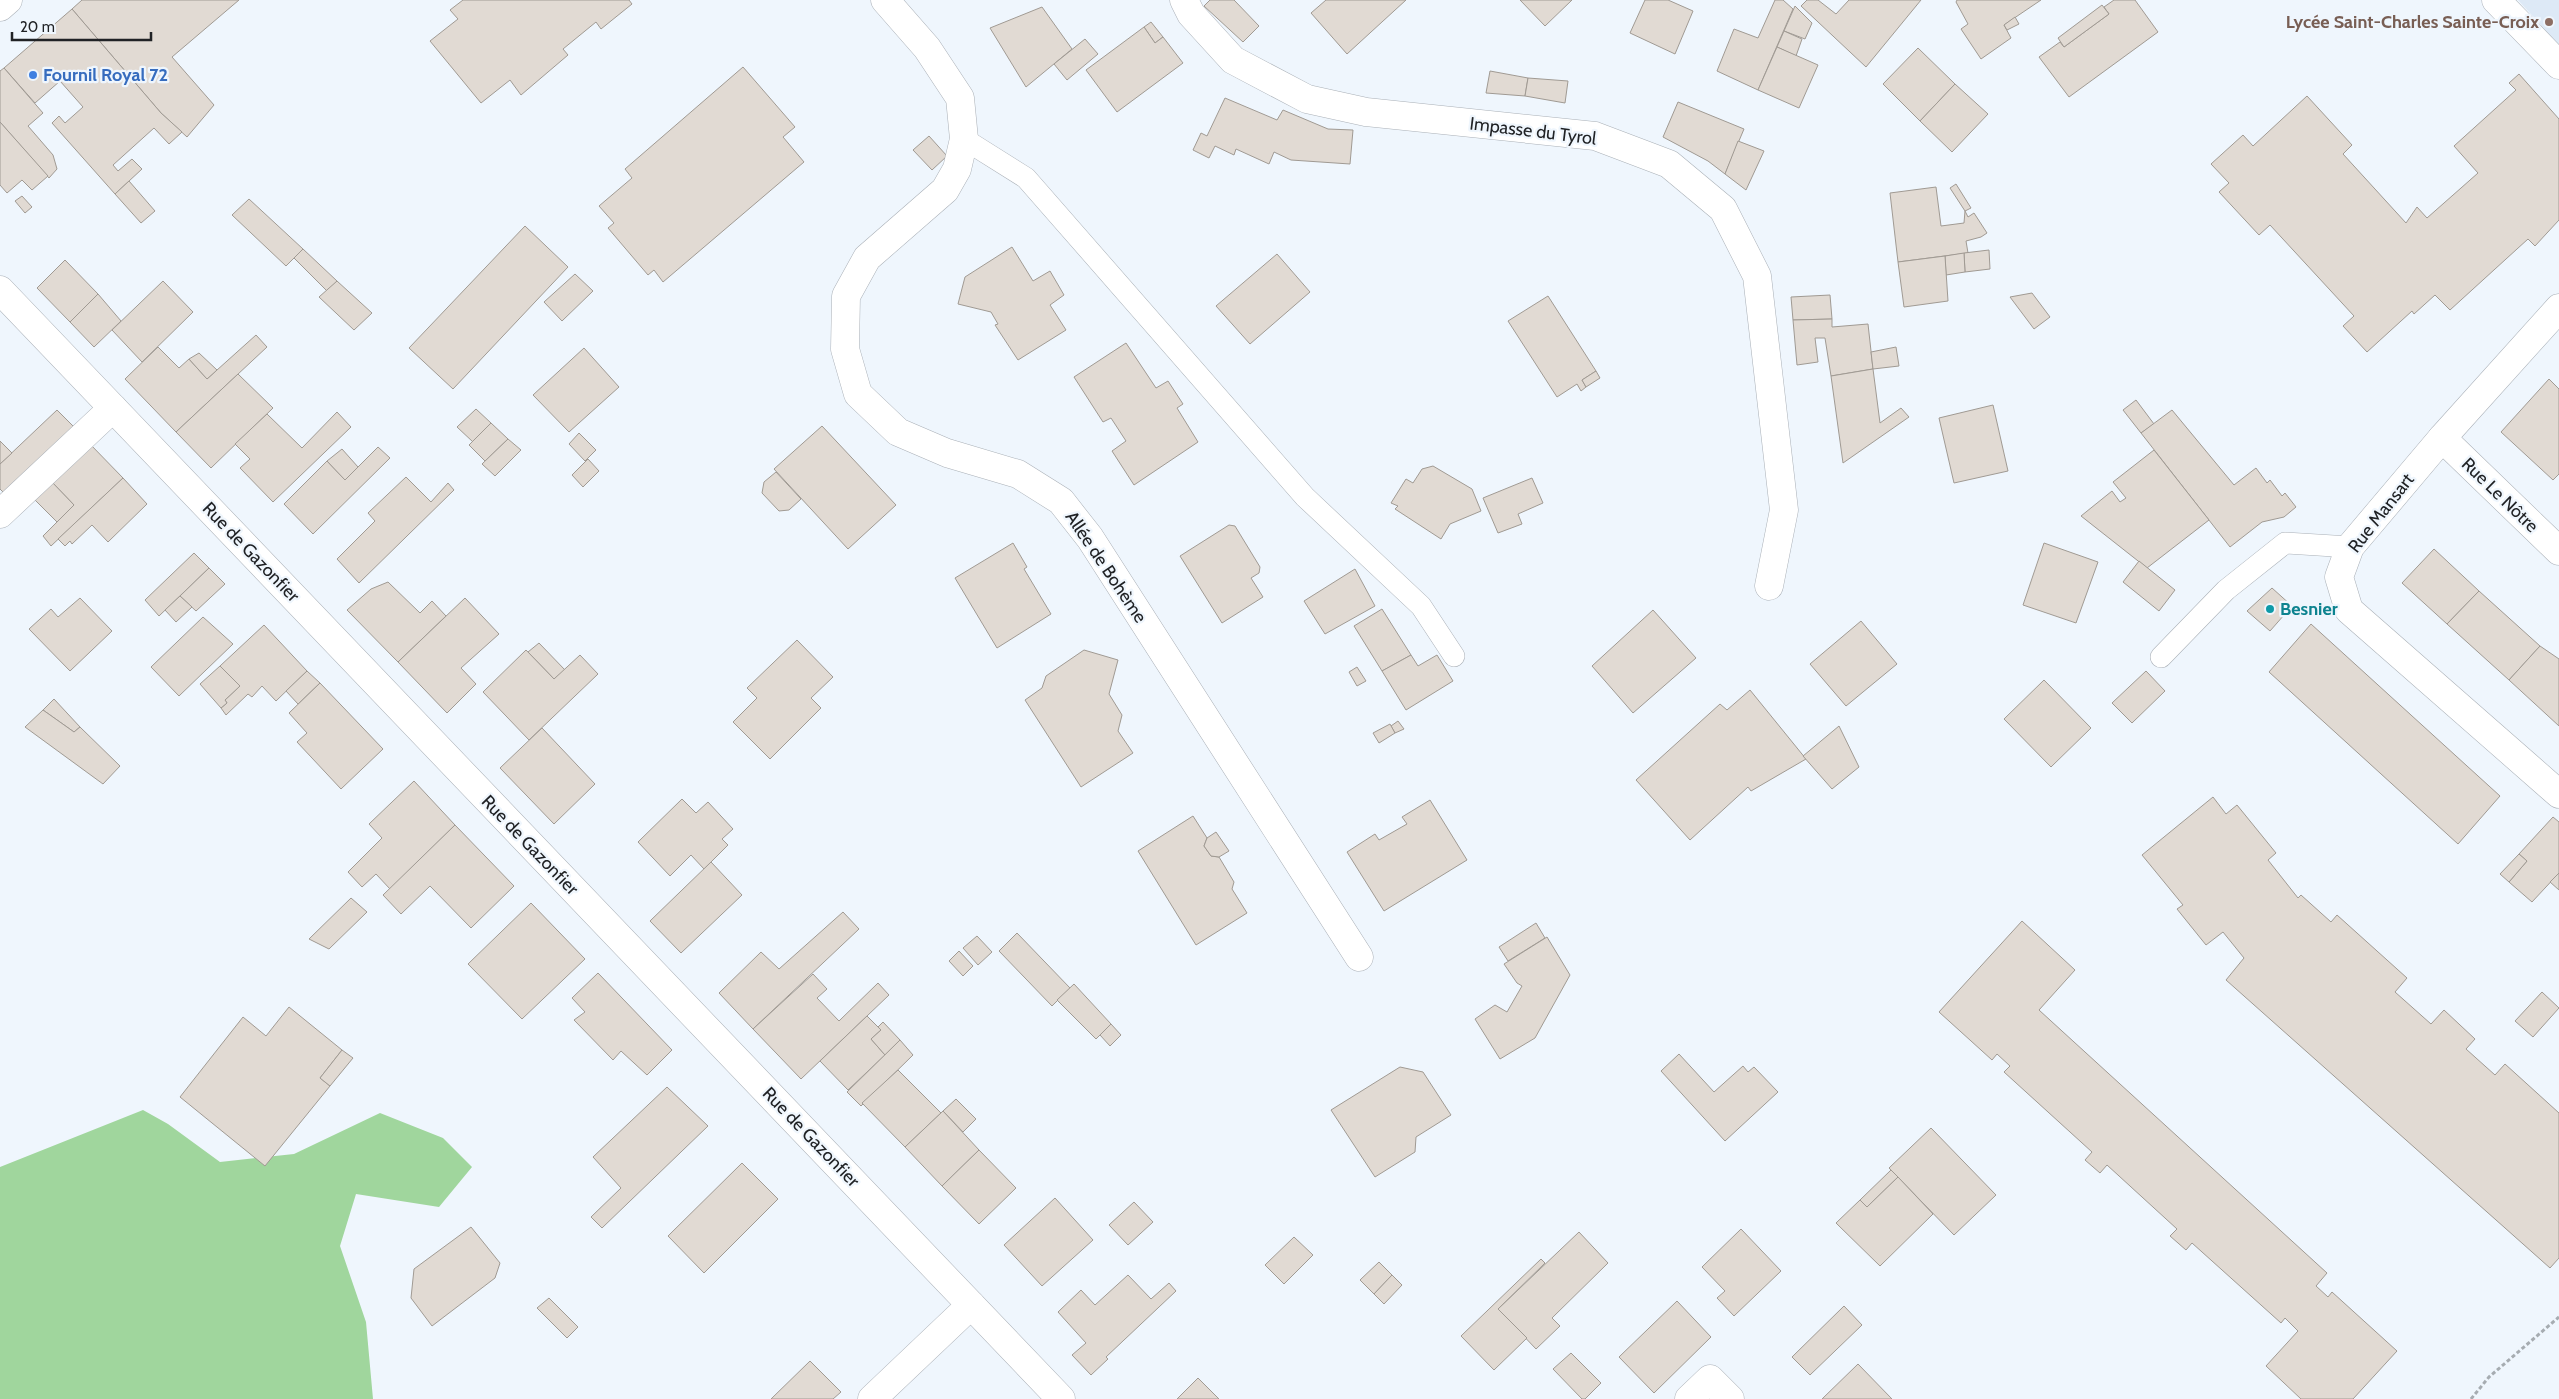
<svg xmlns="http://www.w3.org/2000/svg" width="2559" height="1399" font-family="Cabin,sans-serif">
<rect width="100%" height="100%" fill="#eff6fd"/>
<!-- built -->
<polygon fill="#dde9f6" points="2518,0 2559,0 2559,45"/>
<!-- green -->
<polygon fill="#a0d69d" points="143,1110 168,1124 220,1162 294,1154 380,1113 443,1138 472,1167 439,1207 356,1194 340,1246 366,1322 373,1399 0,1399 0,1167"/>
<!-- building -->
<g fill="#e1dad3" stroke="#a09a93">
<polygon points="82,0 239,0 172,57 214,105 187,137 161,113 72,9"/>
<polygon points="463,0 629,0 632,4 601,29 596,22 563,49 568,55 521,95 510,80 481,103 430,41 458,19 450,10"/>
<polygon points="1210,0 1234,0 1259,26 1243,42 1204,6"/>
<polygon points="1326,0 1406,0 1347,54 1311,13"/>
<polygon points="1520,0 1572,0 1545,26"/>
<polygon points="1645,0 1668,0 1693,11 1675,54 1630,33"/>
<polygon points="1775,0 1783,0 1793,9 1758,90 1717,71 1734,29 1758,38"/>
<polygon points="1807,0 1818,0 1836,14 1849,0 1921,0 1866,67 1801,6"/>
<polygon points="1957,0 2041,0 2004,25 2011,38 1981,59 1961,29 1968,24 1956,2"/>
<polygon points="2114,0 2135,0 2158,32 2069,97 2039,57 2060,42 2064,47 2109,14 2104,7"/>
<polygon points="2102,5 2109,14 2064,47 2058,38"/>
<polygon points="1795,6 1812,23 1805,39 1784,31"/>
<polygon points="1042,7 1072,49 1026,87 990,28"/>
<polygon points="72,9 161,113 182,132 169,144 154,128 113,165 118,171 132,159 142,169 115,194 52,123 59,116 65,123 83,107 60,81 35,103 4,68"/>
<polygon points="2015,17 2019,24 2007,30 2004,25"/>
<polygon points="1151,22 1163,37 1155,43 1144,27"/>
<polygon points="1144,27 1155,43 1163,37 1183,63 1117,112 1086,70"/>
<polygon points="1784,31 1802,39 1796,56 1777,47"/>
<polygon points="1085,39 1098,54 1067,80 1054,64"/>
<polygon points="1777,47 1818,65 1799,108 1758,90"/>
<polygon points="1918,48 1955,84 1920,121 1883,84"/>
<polygon points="743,67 795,127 783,137 804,162 663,282 654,270 648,275 608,228 614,223 599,206 632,178 625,169"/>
<polygon points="4,68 43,113 28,126 53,155 57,169 49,178 0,122 0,71"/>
<polygon points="1490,71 1528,78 1525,96 1486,93"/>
<polygon points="2519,74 2559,119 2559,220 2535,246 2528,239 2450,310 2435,295 2414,314 2412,311 2367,352 2343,326 2354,316 2270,225 2259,235 2219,192 2229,183 2211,164 2243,135 2253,146 2307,96 2352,145 2343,154 2406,223 2417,207 2427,218 2478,173 2454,146 2516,90 2509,83"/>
<polygon points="1528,78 1568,81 1565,103 1525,96"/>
<polygon points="1955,84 1988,114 1952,152 1920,121"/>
<polygon points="1225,98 1277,120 1283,110 1328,129 1353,130 1350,164 1291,160 1274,152 1269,164 1236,149 1234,155 1215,146 1209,158 1193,150 1201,133 1207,136"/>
<polygon points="1678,102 1744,129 1725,174 1708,161 1663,137"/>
<polygon points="0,122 48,176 32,190 22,180 7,193 0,185"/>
<polygon points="929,136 947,156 932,170 913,150"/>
<polygon points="1738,141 1764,151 1746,190 1725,174"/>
<polygon points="129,181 155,211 141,223 115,194"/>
<polygon points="1956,184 1971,208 1965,211 1950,188"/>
<polygon points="1936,187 1941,226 1964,223 1965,211 1968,217 1974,213 1987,233 1981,237 1966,241 1968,253 1898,262 1890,193"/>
<polygon points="22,196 32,207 25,213 15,201"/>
<polygon points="249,199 303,249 286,266 232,215"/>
<polygon points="525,226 568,267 453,389 409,348"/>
<polygon points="1012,247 1033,281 1050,271 1064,295 1050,305 1066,330 1018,360 995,325 998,324 991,312 958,304 965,277"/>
<polygon points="303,249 337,281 327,291 294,258"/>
<polygon points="1989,250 1990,269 1965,272 1964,253"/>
<polygon points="1964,253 1965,272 1946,275 1945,256"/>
<polygon points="1277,254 1310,292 1250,344 1216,306"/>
<polygon points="1945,256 1948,301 1904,307 1898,262"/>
<polygon points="65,260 98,294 70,322 37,288"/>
<polygon points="575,274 593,291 562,321 544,302"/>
<polygon points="163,281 193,312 142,362 112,330"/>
<polygon points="337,281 372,313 354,330 319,297"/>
<polygon points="2032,293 2050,317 2034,329 2010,297"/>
<polygon points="98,294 121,321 94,347 70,322"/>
<polygon points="1830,295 1832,319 1793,320 1791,297"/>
<polygon points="1548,296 1596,371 1582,380 1586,387 1581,391 1577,384 1557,397 1508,321"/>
<polygon points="1832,319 1832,327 1868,324 1873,369 1831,376 1825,338 1815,338 1818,362 1797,365 1793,320"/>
<polygon points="256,335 267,347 176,432 125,379 158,347 179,368 189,359 207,379"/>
<polygon points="1126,343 1156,388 1168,381 1183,404 1177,408 1198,442 1134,485 1112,451 1126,441 1111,418 1103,422 1074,377"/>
<polygon points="1896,347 1899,366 1873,369 1871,352"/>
<polygon points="584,348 619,387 569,432 533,395"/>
<polygon points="199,353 217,370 207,379 189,359"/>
<polygon points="1873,369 1880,423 1901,408 1909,417 1843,463 1831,376"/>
<polygon points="1596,371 1600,378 1586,387 1582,380"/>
<polygon points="238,374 273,408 211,468 176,432"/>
<polygon points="2549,379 2559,389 2559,474 2553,480 2501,432"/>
<polygon points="2136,400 2154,424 2141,433 2123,410"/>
<polygon points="1993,405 2008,471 1954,483 1939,418"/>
<polygon points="476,409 491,423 473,442 457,427"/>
<polygon points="57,410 75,428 5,494 0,489 0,464"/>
<polygon points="2172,410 2234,485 2256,468 2267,483 2270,480 2282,496 2285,493 2296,507 2284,517 2262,522 2230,547 2141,433"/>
<polygon points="337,412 351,427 273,502 240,468 250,459 235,444 267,414 302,448"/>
<polygon points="491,423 508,439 485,461 469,445"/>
<polygon points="822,426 896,505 848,549 774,469"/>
<polygon points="579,433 596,450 585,461 569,444"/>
<polygon points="508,439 521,450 495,476 482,464"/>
<polygon points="0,441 12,453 0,464"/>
<polygon points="89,443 123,478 51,546 43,536 74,505 50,480"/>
<polygon points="378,447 390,458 313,534 284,504 327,461 345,480"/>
<polygon points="342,449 358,467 345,480 327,461"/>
<polygon points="2154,450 2209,520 2147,568 2081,516 2112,491 2120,502 2126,498 2113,482"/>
<polygon points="588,459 599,471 583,487 572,475"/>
<polygon points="1433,466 1472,489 1481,511 1450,524 1441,539 1395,509 1398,506 1391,503 1406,479 1413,483 1422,469"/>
<polygon points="776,472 801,499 789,510 779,511 762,493 764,482"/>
<polygon points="406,477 431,502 448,483 454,490 359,583 337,559 375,521 368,513"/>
<polygon points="123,478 147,504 108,542 92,525 72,544 70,541 65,546 58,539"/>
<polygon points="1532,478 1543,503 1518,514 1522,524 1498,533 1483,498"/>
<polygon points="50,480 74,505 57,522 32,497"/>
<polygon points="1229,525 1235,526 1260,567 1259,573 1251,578 1263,597 1222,623 1180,556"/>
<polygon points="1013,543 1027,567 1024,569 1051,614 997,648 955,578"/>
<polygon points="2044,543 2098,562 2076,623 2023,605"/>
<polygon points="2434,549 2479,591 2447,624 2402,583"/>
<polygon points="194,553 209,568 159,616 145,600"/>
<polygon points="2139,561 2175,590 2159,611 2123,582"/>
<polygon points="209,568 225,584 196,611 180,596"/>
<polygon points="1355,569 1375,606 1325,634 1304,601"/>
<polygon points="388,582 420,613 432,601 446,616 398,662 347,610 371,589"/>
<polygon points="2272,588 2292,606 2270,631 2247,611"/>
<polygon points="2479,591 2540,646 2509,680 2447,624"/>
<polygon points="180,596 192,607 176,622 165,610"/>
<polygon points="80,598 112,631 70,671 29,629 51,609 58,617"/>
<polygon points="465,598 499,634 461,668 476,684 447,713 398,662"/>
<polygon points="1382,609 1411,655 1382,671 1354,626"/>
<polygon points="1653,610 1696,658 1633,713 1592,666"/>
<polygon points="203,617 233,644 179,696 151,667"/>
<polygon points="1861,621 1897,664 1846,706 1810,664"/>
<polygon points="2311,624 2500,796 2458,844 2269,672"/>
<polygon points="264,625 307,671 276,701 262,686 252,697 248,694 226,715 221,708 227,703 225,700 240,686 220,666"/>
<polygon points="797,640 833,677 811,698 821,708 770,759 733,722 757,698 747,688"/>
<polygon points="539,643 565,670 554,679 528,652"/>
<polygon points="2540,646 2559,659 2559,726 2509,680"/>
<polygon points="526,650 554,679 580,655 598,674 529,740 483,692"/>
<polygon points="1084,650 1118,660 1109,694 1122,715 1118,731 1133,753 1081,787 1025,700 1042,688 1046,676"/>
<polygon points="1411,655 1418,666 1437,655 1453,681 1406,710 1382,671"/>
<polygon points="220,666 240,686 225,700 227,703 221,708 200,684"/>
<polygon points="1357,667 1366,681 1357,686 1349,672"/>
<polygon points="307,671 320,683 298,704 286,691"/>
<polygon points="2146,671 2165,691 2132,723 2112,703"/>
<polygon points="2044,680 2091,728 2051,767 2004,719"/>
<polygon points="320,683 383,749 341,789 297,742 307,733 289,713"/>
<polygon points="1750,690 1806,759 1751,791 1748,787 1690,840 1636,780 1720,704 1727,710"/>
<polygon points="54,699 80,727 74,732 43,710"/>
<polygon points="43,710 74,732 80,727 120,766 103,784 25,727"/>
<polygon points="1398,721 1404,729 1395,733 1391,726"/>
<polygon points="1390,724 1395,733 1379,743 1373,733"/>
<polygon points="1839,726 1859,767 1832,789 1803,756"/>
<polygon points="542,728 595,784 554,824 500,768"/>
<polygon points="414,781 455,825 390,889 376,874 362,887 348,872 382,838 369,824"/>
<polygon points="2213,797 2226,814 2237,805 2276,853 2268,860 2298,898 2301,895 2331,922 2337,915 2407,978 2395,992 2431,1024 2444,1010 2475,1039 2466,1049 2495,1075 2505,1064 2559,1113 2559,1258 2550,1268 2226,980 2244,958 2223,932 2206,945 2177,909 2183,905 2142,855"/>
<polygon points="682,799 696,813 708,802 733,829 722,839 728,845 704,869 691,855 670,876 638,842"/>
<polygon points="1430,800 1467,860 1384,911 1347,852 1375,834 1379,840 1407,824 1402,817"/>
<polygon points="1193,816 1207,838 1204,846 1211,856 1219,857 1234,882 1232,889 1247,913 1196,945 1138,851"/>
<polygon points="2553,817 2559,822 2559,873 2532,902 2509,882 2527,861 2519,854"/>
<polygon points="455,825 514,886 471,928 430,886 401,914 383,895"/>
<polygon points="1216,832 1229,851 1219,857 1211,856 1204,846 1207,838"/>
<polygon points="2519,854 2527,861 2509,882 2500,874"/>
<polygon points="711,862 742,895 681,953 650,921"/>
<polygon points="2559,873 2559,890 2550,882"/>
<polygon points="351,898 367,912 329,949 309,939"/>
<polygon points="531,903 585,959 522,1019 468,964"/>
<polygon points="843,912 859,929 753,1029 719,993 761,952 779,969"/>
<polygon points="2022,921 2075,970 2039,1010 2327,1273 2316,1286 2328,1297 2332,1292 2397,1351 2353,1399 2301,1399 2266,1366 2298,1331 2285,1318 2281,1323 2192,1243 2186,1250 2170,1236 2177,1229 2107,1165 2100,1173 2085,1160 2092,1152 2004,1072 2010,1066 1997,1054 1992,1060 1939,1012"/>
<polygon points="1536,923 1545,938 1508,961 1499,947"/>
<polygon points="1017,933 1070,988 1052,1006 999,951"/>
<polygon points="977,936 992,952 978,965 963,948"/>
<polygon points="1547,937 1570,975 1535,1038 1500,1059 1475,1019 1495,1005 1507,1012 1522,986 1517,983 1504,964"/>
<polygon points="959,951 973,966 963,976 949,961"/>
<polygon points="598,973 672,1050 647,1075 621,1051 613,1060 574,1020 585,1012 572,998"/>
<polygon points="813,974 827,989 817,998 839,1021 878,983 889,995 801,1079 753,1029"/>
<polygon points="1074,984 1111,1024 1096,1039 1057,1000"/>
<polygon points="2542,992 2559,1008 2533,1037 2515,1021"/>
<polygon points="289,1007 342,1050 320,1078 330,1086 265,1166 180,1097 243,1017 266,1036"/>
<polygon points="867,1016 881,1030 871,1039 885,1055 848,1090 820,1061"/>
<polygon points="883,1022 900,1040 885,1055 871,1039 881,1030 878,1027"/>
<polygon points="1111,1024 1121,1035 1110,1046 1100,1035"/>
<polygon points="900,1040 913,1055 861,1106 847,1092"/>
<polygon points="342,1050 353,1058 330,1086 320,1078"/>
<polygon points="1679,1054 1714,1092 1743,1066 1748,1072 1754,1067 1778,1092 1725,1141 1661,1071"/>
<polygon points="1400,1067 1423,1072 1451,1115 1416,1137 1415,1152 1375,1177 1331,1110"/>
<polygon points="898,1070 941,1113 905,1147 862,1103"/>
<polygon points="667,1087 708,1126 602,1228 591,1217 621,1188 593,1157"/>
<polygon points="956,1099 976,1119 963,1132 943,1111"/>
<polygon points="943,1111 979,1150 942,1186 905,1147"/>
<polygon points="1931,1128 1996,1195 1954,1235 1889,1168"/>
<polygon points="979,1150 1016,1188 979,1224 942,1186"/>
<polygon points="742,1163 778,1199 704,1273 668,1236"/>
<polygon points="1891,1170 1898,1177 1867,1207 1860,1200"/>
<polygon points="1898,1177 1933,1214 1880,1266 1836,1223 1860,1200 1867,1207"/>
<polygon points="1055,1198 1093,1240 1042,1286 1004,1245"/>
<polygon points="1134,1202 1153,1222 1128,1245 1109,1225"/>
<polygon points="471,1227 500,1263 495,1278 432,1326 411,1298 414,1269"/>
<polygon points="1741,1229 1781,1271 1734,1316 1717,1298 1725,1291 1702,1267"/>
<polygon points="1579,1232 1608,1263 1552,1318 1560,1326 1536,1349 1498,1309"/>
<polygon points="1294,1237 1313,1255 1284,1284 1265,1265"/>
<polygon points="1541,1259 1545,1263 1498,1309 1527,1338 1494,1370 1461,1336"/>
<polygon points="1379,1262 1392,1275 1374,1294 1360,1280"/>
<polygon points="1128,1275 1151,1299 1169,1283 1176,1291 1106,1357 1108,1359 1091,1375 1072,1355 1086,1343 1058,1312 1081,1290 1095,1305"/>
<polygon points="1392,1275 1402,1285 1384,1304 1374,1294"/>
<polygon points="549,1298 578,1327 567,1338 537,1308"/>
<polygon points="1677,1301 1711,1337 1654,1393 1619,1357"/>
<polygon points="1844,1306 1862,1325 1810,1375 1792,1357"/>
<polygon points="1571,1353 1601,1383 1585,1399 1582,1399 1553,1369"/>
<polygon points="810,1361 841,1392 833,1399 771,1399"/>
<polygon points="1858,1364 1892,1399 1822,1399"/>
<polygon points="1198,1378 1219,1399 1177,1399"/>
</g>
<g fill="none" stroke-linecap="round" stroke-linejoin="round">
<!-- service casing -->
<g stroke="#aab0b7" stroke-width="22">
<g id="service">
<polyline points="964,139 1026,178 1305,497 1421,606 1454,656"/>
<polyline points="2161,657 2226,590 2285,543 2350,547"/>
</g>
</g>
<!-- minor casing -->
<g stroke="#aab0b7" stroke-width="29">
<g id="minor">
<polyline points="885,0 927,48 960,98 964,139 957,169 945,190 867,258 846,296 845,349 858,394 898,432 947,453 1018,474 1061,501 1090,538 1359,957"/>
<polyline points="1184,0 1191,14 1233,60 1307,99 1366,112 1595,136 1669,164 1723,209 1757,276 1784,510 1769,586"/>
<polyline points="2496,0 2559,65"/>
<polyline points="0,290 1061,1399"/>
<polyline points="2559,308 2442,438 2350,547 2339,577 2349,610 2559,794"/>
<polyline points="2442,438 2559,551"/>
<polyline points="0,514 113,408"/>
<polyline points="872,1399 971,1305"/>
<polyline points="1689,1399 1710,1379 1730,1399"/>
</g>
</g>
<!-- primary casing -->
<g stroke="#aab0b7" stroke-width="29">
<polyline id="primary" points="0,7 8,0"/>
</g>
<!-- path -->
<polyline stroke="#a6acb1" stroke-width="3" stroke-dasharray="4 2.5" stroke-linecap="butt" points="2471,1399 2489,1377 2559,1317"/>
<!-- service -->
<use href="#service" stroke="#fff" stroke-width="21"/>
<!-- minor -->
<use href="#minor" stroke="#fff" stroke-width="28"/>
<!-- primary -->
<use href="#primary" stroke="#fff" stroke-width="28"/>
</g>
<!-- markers -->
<circle fill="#8d6e63" stroke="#eff6fd" stroke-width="2" cx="2549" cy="22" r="5"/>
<circle fill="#3f7fe0" stroke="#eff6fd" stroke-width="2" cx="33" cy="75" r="5"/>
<circle fill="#0f9aa8" stroke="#eff6fd" stroke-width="2" cx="2270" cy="609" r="5"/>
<g text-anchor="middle" stroke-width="4.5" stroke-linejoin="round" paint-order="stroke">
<!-- education labels -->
<g font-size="18" font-weight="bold" fill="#785e54" stroke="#eff6fd" text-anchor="end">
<text x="2539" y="28">Lycée Saint-Charles Sainte-Croix</text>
</g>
<!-- shop labels -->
<g font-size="18" font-weight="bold" fill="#366cbe" stroke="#eff6fd" text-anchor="start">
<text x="43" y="81">Fournil Royal 72</text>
</g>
<!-- street labels -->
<g font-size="18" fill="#202225" stroke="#eff6fd">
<text transform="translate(1533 131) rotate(7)" y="6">Impasse du Tyrol</text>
<text transform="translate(2500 495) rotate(44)" y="6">Rue Le Nôtre</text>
<text transform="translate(2381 513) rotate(-52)" y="6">Rue Mansart</text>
<text transform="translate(251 552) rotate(46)" y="6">Rue de Gazonfier</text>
<text transform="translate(1106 567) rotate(56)" y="6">Allée de Bohème</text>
<text transform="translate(530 845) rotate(46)" y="6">Rue de Gazonfier</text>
<text transform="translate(811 1137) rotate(46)" y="6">Rue de Gazonfier</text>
</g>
<!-- culture labels -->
<g font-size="18" font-weight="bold" fill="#0d838f" stroke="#eff6fd" text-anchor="start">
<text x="2280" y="615">Besnier</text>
</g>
</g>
<!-- scale -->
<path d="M12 32v8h139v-8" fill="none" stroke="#202225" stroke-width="2.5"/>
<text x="20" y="32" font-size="15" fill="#202225" stroke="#eff6fd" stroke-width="4" paint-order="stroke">20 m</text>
</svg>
